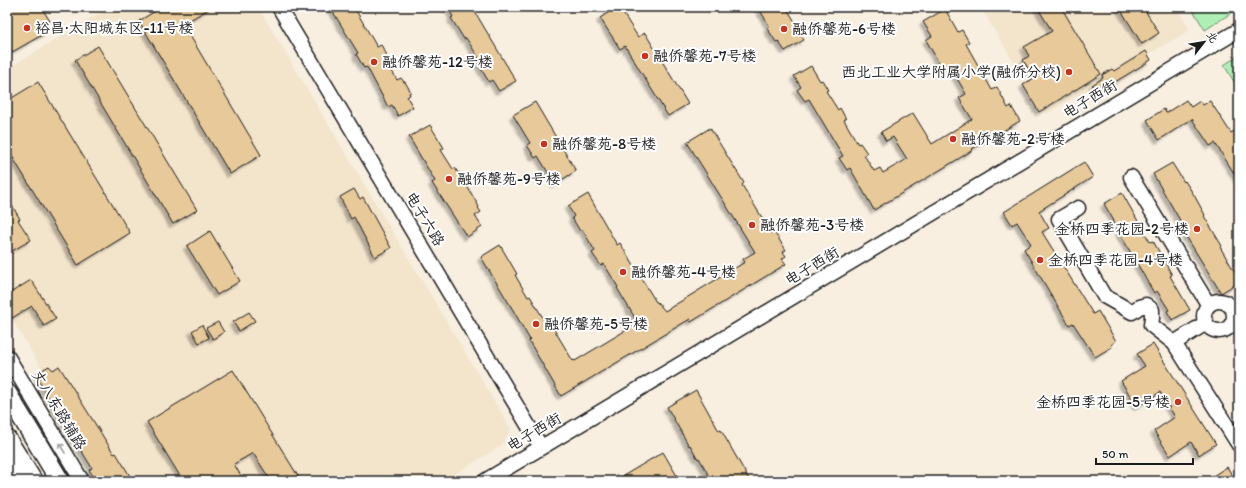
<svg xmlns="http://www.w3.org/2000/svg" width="1246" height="488" font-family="Itim,'LXGW WenKai TC',sans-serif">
<defs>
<filter id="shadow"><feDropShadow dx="-3.5" dy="3.5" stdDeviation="1" flood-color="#0004"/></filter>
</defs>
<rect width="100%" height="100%" fill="#f8efe1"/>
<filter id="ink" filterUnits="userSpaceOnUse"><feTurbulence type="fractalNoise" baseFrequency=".025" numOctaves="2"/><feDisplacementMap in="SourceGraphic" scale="8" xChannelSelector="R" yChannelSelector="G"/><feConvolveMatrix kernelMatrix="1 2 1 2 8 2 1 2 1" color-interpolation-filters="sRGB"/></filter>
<g filter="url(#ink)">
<!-- built -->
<g fill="#f3e4cc">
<polygon points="109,7 258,7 511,429 501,446 443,481 109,481 7,311 7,69"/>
<polygon points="980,7 1176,7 1190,30 1046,114"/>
</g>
<!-- green -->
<g fill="#afefb6" stroke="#668669">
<polygon points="1191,7 1239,7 1239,8 1205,30"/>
<polygon points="1239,55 1239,90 1224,65"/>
</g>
<!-- building -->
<g fill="#e7c99a" stroke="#1c1c1c" filter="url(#shadow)">
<polygon points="7,7 41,7 50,21 45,24 49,31 7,55"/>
<polygon points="162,7 212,7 183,24 261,155 230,174 139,21"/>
<polygon points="330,7 354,7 377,47 381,45 387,55 384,57 397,80 401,78 404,82 405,82 411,92 409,93 410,95 407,97 413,107 398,116 392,105 388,107 367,67 364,68 356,54 358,53"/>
<polygon points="448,7 472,7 516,81 499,91 492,80 489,82 477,62 480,60 466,38 464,39 451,18 453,17"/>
<polygon points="617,7 619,7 638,37 645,33 688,104 668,116 625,46 620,49 600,18"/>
<polygon points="758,7 786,7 800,30 798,31 804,40 785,51 778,41 776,42 767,28 770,27"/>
<polygon points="1037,7 1061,7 1101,74 1039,112 1023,85 1034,78 1023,60 1029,56 1024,47 1052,31"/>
<polygon points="1119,7 1143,7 1159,33 1142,44"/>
<polygon points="945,9 958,32 962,30 969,42 966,44 992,90 997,87 1008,108 1011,106 1020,121 972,149 973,150 874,210 850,168 847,170 839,158 843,156 809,99 805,101 797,90 801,87 794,76 811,66 820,81 822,80 828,90 826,91 838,110 840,108 846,119 844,120 858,144 860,143 867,153 864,155 874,171 880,168 883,173 907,159 893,137 886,141 881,132 913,113 932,144 972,119 959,98 966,94 950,66 943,70 926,40 932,36 923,22"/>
<polygon points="98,46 197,210 173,224 75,60"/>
<polygon points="1146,51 1151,60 1097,93 1092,85 1103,78 1102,75 1112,69 1114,71"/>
<polygon points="38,82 130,233 78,265 7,148 7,101"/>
<polygon points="1186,100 1191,107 1200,101 1203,105 1210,101 1231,133 1239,128 1239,181 1215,143 1210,146 1192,119 1159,140 1147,120 1164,109 1166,113"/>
<polygon points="535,102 576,171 555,184 538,156 535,158 527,145 530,143 513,115"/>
<polygon points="430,125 444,148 441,150 453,169 455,168 458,173 459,172 479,207 478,208 481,212 475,216 482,227 467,237 432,183 435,181 409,137"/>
<polygon points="710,128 744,183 742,185 772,234 774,232 786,250 783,252 786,256 782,259 786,264 691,322 690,319 561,396 529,341 530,340 513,310 481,257 500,245 517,274 515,275 528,297 530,296 543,318 546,316 573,361 574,360 575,361 638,323 617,288 618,287 604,264 601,266 592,253 595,251 582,229 580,231 572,218 574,216 568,206 588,194 617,245 620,243 656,302 657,302 665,311 745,262 743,259 755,252 687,142"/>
<polygon points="1084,162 1093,177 1039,211 1049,228 1042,232 1093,314 1098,311 1116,341 1111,345 1112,347 1095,357 1073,323 1069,325 1024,249 1031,244 1017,222 1012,225 1004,212"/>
<polygon points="1172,163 1184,182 1185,181 1194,195 1205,215 1204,216 1222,246 1220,247 1239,279 1239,282 1221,293 1178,223 1181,222 1153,174"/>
<polygon points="354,189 360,199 363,197 391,248 375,257 354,217 351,219 340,197"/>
<polygon points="1122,193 1150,242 1153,241 1161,255 1172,275 1170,276 1190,310 1172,320 1167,311 1169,310 1157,291 1154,293 1113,222 1114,221 1104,204"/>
<polygon points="7,197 20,219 18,220 31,240 7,254"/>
<polygon points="210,231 240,281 217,295 187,246"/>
<polygon points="31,280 56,319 44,326 32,306 7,321 7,295"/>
<polygon points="249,312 255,321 239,331 233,322"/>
<polygon points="218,322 224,332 213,339 206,328"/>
<polygon points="202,325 209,338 199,343 192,331"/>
<polygon points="1153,344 1216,444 1199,455 1191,442 1170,456 1154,431 1175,417 1160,392 1137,407 1121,381 1145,366 1137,354"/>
<polygon points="49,366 53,370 59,366 114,454 116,453 130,476 122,481 97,481 89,470 92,468 38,380 40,379 37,373"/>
<polygon points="233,370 301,481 271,481 253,453 234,464 244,481 183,481 147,422"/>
<polygon points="696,390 719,431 721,430 750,481 712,481 699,458 698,459 690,445 689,446 667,407"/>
<polygon points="663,452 680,481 615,481"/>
<polygon points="1227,467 1236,481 1205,481"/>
</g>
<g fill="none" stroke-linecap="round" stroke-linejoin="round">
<!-- minor casing -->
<g stroke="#1c1c1c" stroke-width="17">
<g id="minor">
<polyline points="279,7 541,447"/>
<polyline points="1131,177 1208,304"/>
<polyline points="1078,208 1059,219 1104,296 1132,312 1139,307 1146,305 1152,310 1152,318 1151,325 1174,343 1239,445"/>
<circle cx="1219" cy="316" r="15"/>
<polyline points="1174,343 1206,323"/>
<polyline points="7,356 82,481"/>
<polyline points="7,467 15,481"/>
<polyline points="485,481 1239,30"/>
</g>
</g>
<!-- major casing -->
<g stroke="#1c1c1c" stroke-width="21">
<g id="major">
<polyline points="7,393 60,481"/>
<polyline points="7,439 33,481"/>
</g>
</g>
<!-- minor -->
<use href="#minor" stroke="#fff" stroke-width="14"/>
<!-- major -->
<use href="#major" stroke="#fff" stroke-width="18"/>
</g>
<!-- one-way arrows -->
<defs><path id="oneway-shaft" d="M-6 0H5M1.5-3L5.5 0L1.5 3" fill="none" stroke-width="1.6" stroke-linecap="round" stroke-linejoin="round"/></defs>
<use stroke="#999" href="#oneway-shaft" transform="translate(62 448) rotate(-121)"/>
</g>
<!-- markers -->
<g fill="#c8321e" stroke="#fff" stroke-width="1.5">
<circle cx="27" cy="28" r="4"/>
<circle cx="784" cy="29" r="4"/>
<circle cx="645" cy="56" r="4"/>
<circle cx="374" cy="62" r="4"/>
<circle cx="1069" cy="72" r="4"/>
<circle cx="953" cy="139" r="4"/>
<circle cx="544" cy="144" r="4"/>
<circle cx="449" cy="179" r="4"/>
<circle cx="752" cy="225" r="4"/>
<circle cx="1197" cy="229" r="4"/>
<circle cx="1040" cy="260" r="4"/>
<circle cx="623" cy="272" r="4"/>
<circle cx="536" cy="324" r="4"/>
<circle cx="1178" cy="402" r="4"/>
</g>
<g text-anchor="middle" stroke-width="4" stroke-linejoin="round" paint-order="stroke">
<!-- poi labels -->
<g font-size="15" fill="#1c1c1c" stroke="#fff" text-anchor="start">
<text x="35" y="33">裕昌·太阳城东区-11号楼</text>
<text x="792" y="34">融侨馨苑-6号楼</text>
<text x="653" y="61">融侨馨苑-7号楼</text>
<text x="382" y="67">融侨馨苑-12号楼</text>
<text x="1061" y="77" text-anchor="end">西北工业大学附属小学(融侨分校)</text>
<text x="961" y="144">融侨馨苑-2号楼</text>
<text x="552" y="149">融侨馨苑-8号楼</text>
<text x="457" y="184">融侨馨苑-9号楼</text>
<text x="760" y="230">融侨馨苑-3号楼</text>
<text x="1189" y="234" text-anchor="end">金桥四季花园-2号楼</text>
<text x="1048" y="265">金桥四季花园-4号楼</text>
<text x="631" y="277">融侨馨苑-4号楼</text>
<text x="544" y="329">融侨馨苑-5号楼</text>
<text x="1170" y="407" text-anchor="end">金桥四季花园-5号楼</text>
</g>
<!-- street labels -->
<g font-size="15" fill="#1c1c1c" stroke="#fff">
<text transform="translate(1090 99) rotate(-31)" y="5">电子西街</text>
<text transform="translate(425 219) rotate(59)" y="5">电子六路</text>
<text transform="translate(812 266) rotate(-31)" y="5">电子西街</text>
<text transform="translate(59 410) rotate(59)" y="5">丈八东路辅路</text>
<text transform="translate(534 432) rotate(-31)" y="5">电子西街</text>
</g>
</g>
<!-- margin -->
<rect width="1246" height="488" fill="none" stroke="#fff" stroke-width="24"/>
<rect x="12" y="12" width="1222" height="464" fill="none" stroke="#1c1c1c" stroke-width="1.5" filter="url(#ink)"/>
<!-- north arrow -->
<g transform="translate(1204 42) rotate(59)" stroke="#ffffff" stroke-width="3" paint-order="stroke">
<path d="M0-3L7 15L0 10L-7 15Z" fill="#1c1c1c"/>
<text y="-6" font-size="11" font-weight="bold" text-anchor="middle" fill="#1c1c1c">北</text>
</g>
<!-- scale -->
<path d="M1096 458v6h97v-6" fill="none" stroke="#1c1c1c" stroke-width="2"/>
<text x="1102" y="458" font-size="12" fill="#1c1c1c" stroke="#ffffff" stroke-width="3" paint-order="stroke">50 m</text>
</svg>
